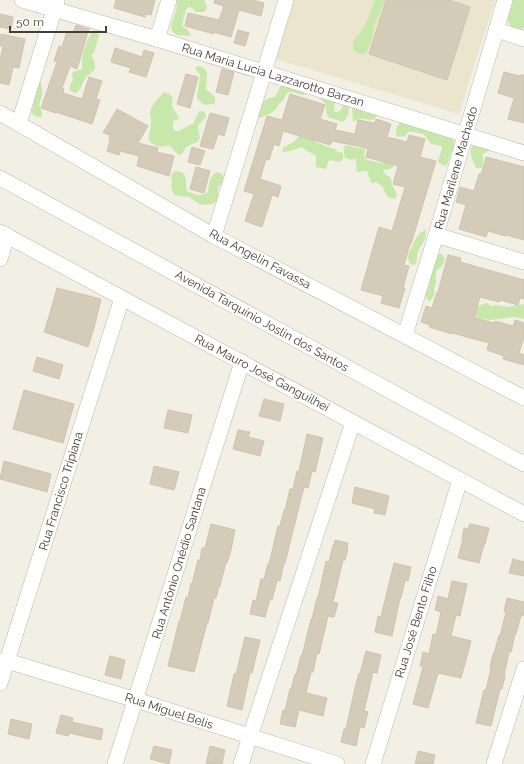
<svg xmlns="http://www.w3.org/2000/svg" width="524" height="764" font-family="Raleway,sans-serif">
<rect width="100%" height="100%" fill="#f2efe4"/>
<!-- education -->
<polygon fill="#ece5cd" points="294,0 495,0 459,114 276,59"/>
<!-- green -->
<g fill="#c8e8ab">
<polygon points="176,0 203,0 205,1 207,7 205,12 196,12 192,8 188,7 186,10 182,25 185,28 188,30 191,36 177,35 172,31 171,26 177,7"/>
<path d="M374,0h11l-6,15 -5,10 -2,14 -6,14c-7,3 -14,-1 -13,-9 0,-5 6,-9 9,-14 5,-8 10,-20 12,-30z"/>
<path d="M511,0h13v28c-9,3 -18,-2 -16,-13 1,-3 3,-5 4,-9 0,0 0,-5 -1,-6z"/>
<path d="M93,32l4,1 3,2 -3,6 -3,12 -3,2c2,4 5,8 4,13 -1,4 -7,6 -9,9 -4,6 -4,12 -10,16 -10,-1 -6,-8 -3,-13l-1,-5 1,-3 9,-3c1,-4 -1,-7 0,-10 1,-8 4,-15 7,-22l2,-3z"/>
<path d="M198,66l4,1 5,5 -1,17 9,8v6c-9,3 -12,2 -18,-4 0,-9 3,-16 3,-25l-3,-3 -2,-3z"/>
<path d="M40,81c4,12 3,13 -1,24l3,7v5h-5l-4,-2 -2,-5 3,-3 -4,-2 6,-23z"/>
<path d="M286,84l23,7 -1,3 -6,1 -10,-3h-3l-3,2 -2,5 -5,5 -3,5 -5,4 -11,5h-4c5,-12 4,-19 19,-21l5,-10z"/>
<path d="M164,92l5,2 4,4c-4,12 4,12 6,21l-6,2v6l2,4h3l16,-8 2,-6 3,-6 6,1 1,5 -7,7 -1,4 2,10 -3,4 -11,5 -4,7 -3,1c-5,-3 -6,-7 -10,-10 -9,3 -13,2 -20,-4 -1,-6 1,-10 2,-16 1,-3 -1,-8 -1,-12 1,-8 8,-15 14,-21z"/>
<path d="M324,96l9,4 2,3 -1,8 2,1 4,-1 4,-7 5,-1c0,7 0,14 -6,19l-15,-5 -2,-5v-6l-1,-3 -5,-4z"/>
<path d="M354,106l8,2 1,4 3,1 4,-3 7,4 -2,5c-8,3 -15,-4 -21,3h-1l-1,-13z"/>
<path d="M401,121l52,16 1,6v5c-5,5 -4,12 -8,18l-5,-2 -3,-3 4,-12v-3l-11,-2 -5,-7 -3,-3 -5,-1 -6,-1h-4l-3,4 -7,1 -2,-2v-7z"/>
<path d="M304,130l10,9 1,3 6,2 7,3 7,2 3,3 5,1v6l-3,3 -11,-2 -3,9 -10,-2v-11c-5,-4 -9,-4 -14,-9l-11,4 -8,1 -1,-3 4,-3 9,-5z"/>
<path d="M475,144l15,6 -7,4v9l-1,5h-6c-3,-8 -10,-18 -1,-24z"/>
<path d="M345,145l19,4 1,2 -1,5 3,4 14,3 4,-2 5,1 3,3v2l-3,2 -7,1 2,4 6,4 1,6 5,11 -2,4 -5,-1 -3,-2 -5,-10 -6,-4 -3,1 -2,-1 -4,-11h-4l-6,1c-1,-5 0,-9 -2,-14l-3,2 -7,-2c-1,-5 -2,-8 0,-13z"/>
<path d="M175,171l7,1c6,6 3,12 5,19 8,4 14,6 21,1 1,-8 1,-16 9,-20l6,2v8l-5,5v13l-6,4 -11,1 -12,-8 -15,-2 -3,-8 1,-6 -1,-6z"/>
<path d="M426,230c0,6 -1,11 -5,16 -2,3 -2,2 -3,6 -2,4 0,8 -3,13l-5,-1c-4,-8 -1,-12 3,-19 3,-7 5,-13 13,-15z"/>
<path d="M437,254h5l3,5c-2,6 -4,9 -9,12v11l-2,7v6l-2,4 -3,2 -5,-7z"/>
<path d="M487,303l4,3 6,-1 11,2 16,-3v15l-10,-2 -23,3 -15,-2 -5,-6 2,-4c6,-1 9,-4 14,-5z"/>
</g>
<!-- building -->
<g fill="#d4cbb9" stroke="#cfc4ac">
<polygon points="116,0 155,0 151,15 146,14 145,17 114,8"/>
<polygon points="215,0 253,0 264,3 261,16 239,10 231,37 214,32 214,34 185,26 188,13 219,20 224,6 214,3"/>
<polygon points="386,0 449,0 470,7 447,80 369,54"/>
<polygon points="0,14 13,17 11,29 0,27"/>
<polygon points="76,25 89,29 77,69 70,66 62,88 64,89 63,93 82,99 89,77 102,81 96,99 100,100 92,124 56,112 56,113 41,108 57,62 54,61 59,46 62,47 67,31 73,33"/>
<polygon points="238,30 249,33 245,46 234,43"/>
<polygon points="1,34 25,39 19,68 13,67 9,85 0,83 0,60 3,46 0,46"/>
<polygon points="115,48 142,57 144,50 154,53 146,77 129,72 131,68 111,62"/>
<polygon points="222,69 234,72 228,95 216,92"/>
<polygon points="504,72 520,76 521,75 524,75 524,123 508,119 514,98 498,93"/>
<polygon points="186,74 198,77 190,108 177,104"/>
<polygon points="290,94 325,105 320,119 337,124 335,130 355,134 358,120 375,123 376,119 391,124 387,137 407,142 409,135 425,139 420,157 436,161 411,244 410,244 404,265 409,266 403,287 405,288 399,308 381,303 383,296 361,290 379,227 392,231 405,187 393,184 398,166 366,157 368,149 358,146 332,141 330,145 283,131 279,146 274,144 269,160 266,159 260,179 281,186 278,197 272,195 262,227 245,221 254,194 244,191 267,116 282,120"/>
<polygon points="117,109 148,126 138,143 158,148 157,152 174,156 169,176 137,166 139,156 120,151 119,155 107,151 110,141 109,140 110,135 103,133"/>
<polygon points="210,113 229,118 224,136 218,134 213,149 200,146"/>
<polygon points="192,147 205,151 200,165 188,162"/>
<polygon points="486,157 524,167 524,240 506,235 505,236 488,231 486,237 459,229 466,205 456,202 460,187 474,191 479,174 481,175"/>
<polygon points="196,167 210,171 204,193 190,189"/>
<polygon points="448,255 461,258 460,262 524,280 524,299 520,298 518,305 500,300 499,302 480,297 474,318 495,323 495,321 513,326 515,320 524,323 524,337 519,353 524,355 524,365 503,359 504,356 487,350 489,343 452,333 452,334 429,327 430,325 421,322 426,306 432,308 437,292 438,292"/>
<polygon points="57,288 101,299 94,328 88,347 44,332 50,313"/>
<polygon points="37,357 63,365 59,379 33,371"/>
<polygon points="24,390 74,404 63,443 13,429"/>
<polygon points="264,399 284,404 280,421 259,416"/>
<polygon points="168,410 192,415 188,433 164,428"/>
<polygon points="238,430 250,432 248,437 264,441 260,456 233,449"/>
<polygon points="307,434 323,438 315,472 312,471 308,488 304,487 285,563 284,563 280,581 277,580 272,600 270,599 265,617 250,614 253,600 256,601 261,579 264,579 268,564 269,564 278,526 280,526 284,510 285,510 290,489 293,489 297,471 299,471"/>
<polygon points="4,461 51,474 47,492 0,479"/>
<polygon points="154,466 179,472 174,490 150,484"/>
<polygon points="355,487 389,496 385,515 374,513 375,509 352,503"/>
<polygon points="211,524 235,530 231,550 227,563 226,562 220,586 219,586 216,598 214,598 208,623 207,623 194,672 168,666 179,621 180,621 186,597 188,598 191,583 192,584 198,560 200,560 202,548 205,548"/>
<polygon points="470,524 489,528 485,544 484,544 479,563 458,558 463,539 462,539 464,528 468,529"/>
<polygon points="335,540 348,543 347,548 348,549 345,560 343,560 333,602 338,603 334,617 328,616 319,654 317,653 313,672 311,672 306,693 327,698 323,716 299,710 295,727 280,724 283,710 285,711 290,689 291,689 295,674 296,675 301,655 302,656 311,619 312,619 317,598 318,598 326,561 329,562 333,545 334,545"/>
<polygon points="513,559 524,562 524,576 509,573"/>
<polygon points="394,563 411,567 408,581 405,580 401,598 400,598 392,636 375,632 378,616 381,617"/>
<polygon points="452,581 467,584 460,616 456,615 451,636 471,641 461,678 438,673 428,708 413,704 423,667 420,666 423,652 429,654 433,634 436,635 441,612 435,610 438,596 448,599"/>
<polygon points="507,598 524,602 524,610 523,616 521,615 516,634 515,634 511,652 509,652 504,676 505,676 502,689 500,689 491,726 476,723 484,690 486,690 491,668 490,667 493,654 494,654 499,635 500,636 506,612 504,611"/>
<polygon points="245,637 260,640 252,673 250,672 242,710 227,706 234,674 236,674"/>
<polygon points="366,651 381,655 377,673 373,672 364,711 368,712 364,728 360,727 356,746 341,742 344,729 346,729 355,688 359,673 360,674"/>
<polygon points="110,656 125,660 121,679 105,675"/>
<polygon points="61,715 73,718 72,722 103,729 101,740 69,733 68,736 56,733"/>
<polygon points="11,719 32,724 29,739 8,734"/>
<polygon points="154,746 172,750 169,764 150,759"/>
<polygon points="210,746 225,750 222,764 206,764"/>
<polygon points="418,751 435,755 433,764 415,764"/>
</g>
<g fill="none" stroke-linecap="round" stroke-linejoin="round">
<!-- minor casing -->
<g stroke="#beb7a6" stroke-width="16">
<g id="minor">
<polyline points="22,0 157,39 524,153"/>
<polyline points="497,30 524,39"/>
<polyline points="157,39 169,0"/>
<polyline points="0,113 214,236 524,398"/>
<polyline points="19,123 57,1"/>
<polyline points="0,178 524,464"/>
<polyline points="0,232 122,298 524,514"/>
<polyline points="436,235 524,262"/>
<polyline points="214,236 286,0"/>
<polyline points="0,259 7,235"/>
<polyline points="405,335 436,235 505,0"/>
<polyline points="0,661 7,661 136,700 337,764"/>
<polyline points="0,683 122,298"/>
<polyline points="115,764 242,362"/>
<polyline points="241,764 353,422"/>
<polyline points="373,764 460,480"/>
<polyline points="494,764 524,669"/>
</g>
</g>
<!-- minor -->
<use href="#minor" stroke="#fff" stroke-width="15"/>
</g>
<g text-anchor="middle" stroke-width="3.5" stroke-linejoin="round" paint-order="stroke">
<!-- street labels -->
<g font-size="12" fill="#443f34" stroke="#fff">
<text transform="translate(273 75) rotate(17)" y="4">Rua Maria Lucia Lazzarotto Barzan</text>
<text transform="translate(456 168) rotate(-74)" y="4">Rua Marilene Machado</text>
<text transform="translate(260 259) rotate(28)" y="4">Rua Angelin Favassa</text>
<text transform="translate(262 321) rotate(29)" y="4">Avenida Tarquínio Joslin dos Santos</text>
<text transform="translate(262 373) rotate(28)" y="4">Rua Mauro José Ganguilhei</text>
<text transform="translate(61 491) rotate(-73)" y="4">Rua Francisco Tripiana</text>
<text transform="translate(179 563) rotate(-73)" y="4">Rua Antônio Onédio Santana</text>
<text transform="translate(416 622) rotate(-73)" y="4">Rua José Bento Filho</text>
<text transform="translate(169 711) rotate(18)" y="4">Rua Miguel Belis</text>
</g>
</g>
<!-- scale -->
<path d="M10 26v6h96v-6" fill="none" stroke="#443f34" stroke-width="2"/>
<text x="16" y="26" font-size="12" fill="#443f34" stroke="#ffffff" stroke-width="3" paint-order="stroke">50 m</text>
</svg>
